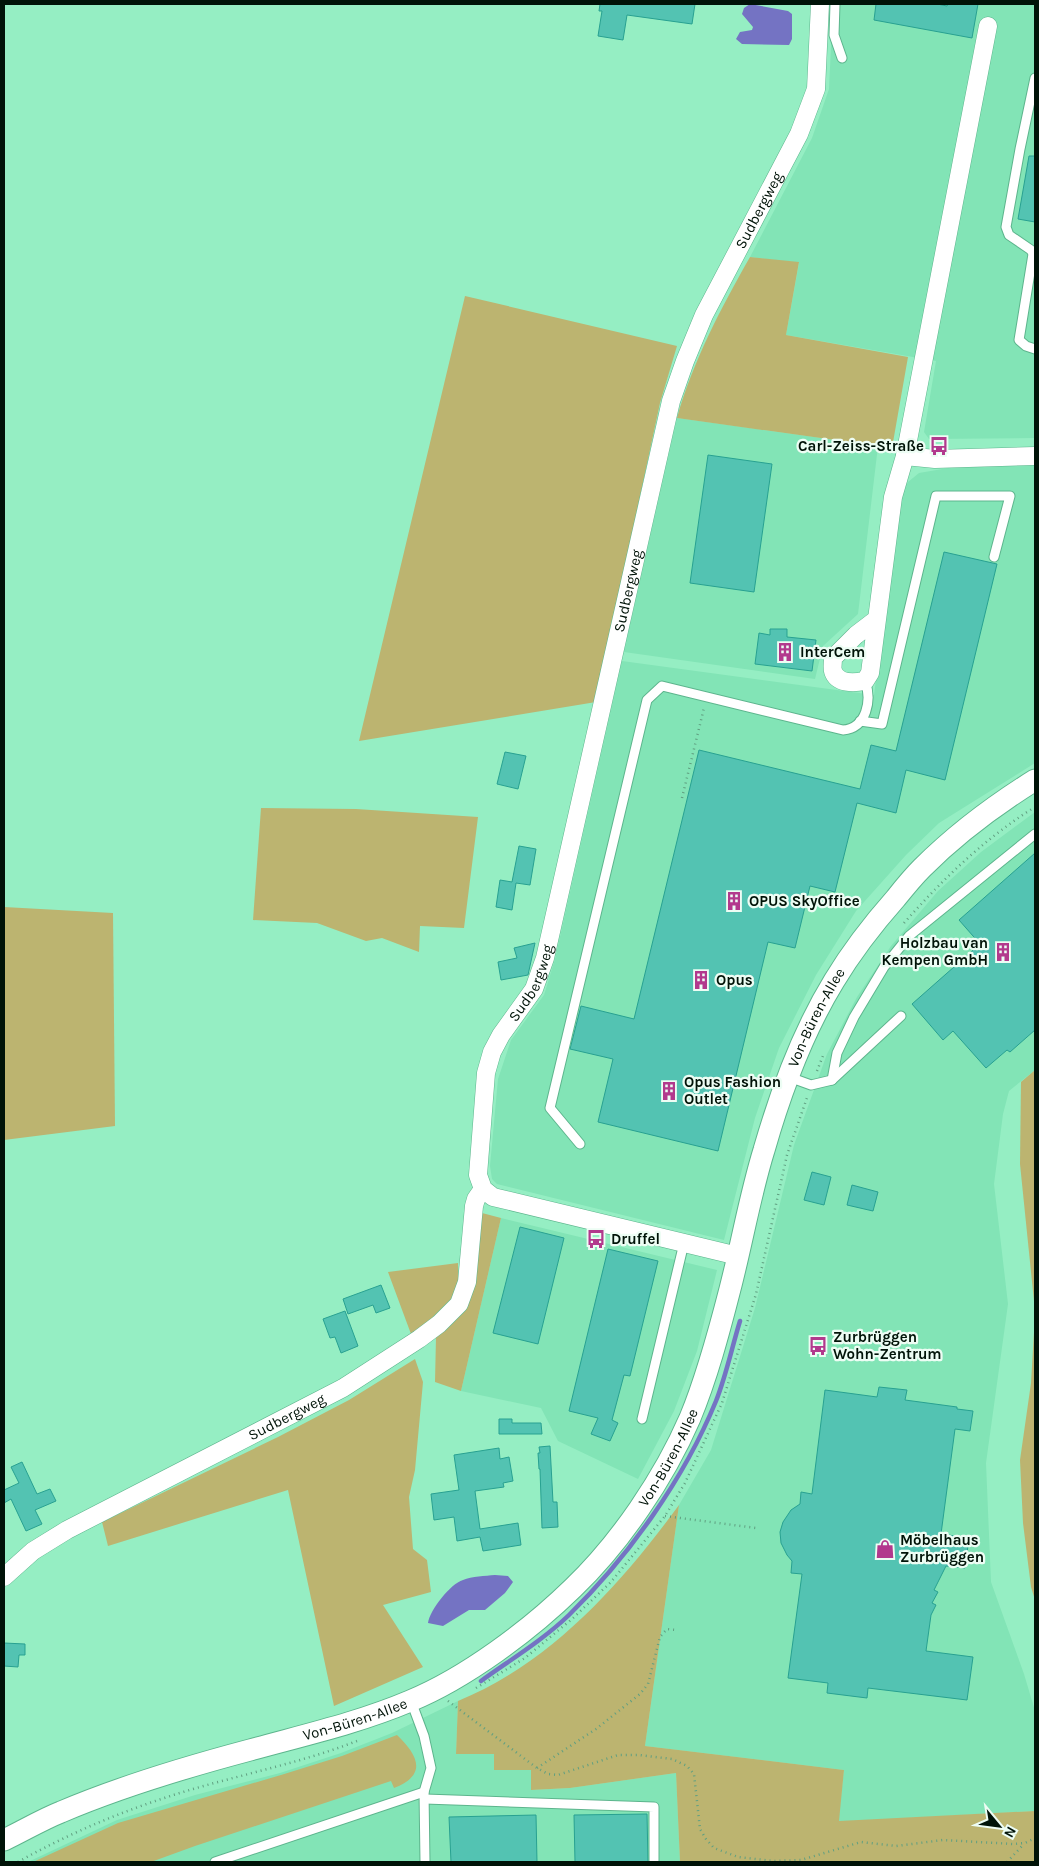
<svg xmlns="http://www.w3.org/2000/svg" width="1039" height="1866" font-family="Karla,sans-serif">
<rect width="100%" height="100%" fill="#95eec3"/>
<!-- built -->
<g fill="#82e4b6">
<polygon points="833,4 1035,4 1035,438 929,439 924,432 936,361 786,335 799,263 750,257 812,138 829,89"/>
<polygon points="677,418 878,446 858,614 823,646 815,679 624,652"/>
<polygon points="1035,465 1035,763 939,823 906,855 856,911 816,975 779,1048 755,1118 724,1240 497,1184 492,1179 490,1166 498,1079 511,1040 544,995 555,959 622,661 874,695 901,493 908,482 919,473 954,467"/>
<polygon points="1035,812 1035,1070 1009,1091 1003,1114 994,1184 1008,1304 986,1463 991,1582 1024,1674 1035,1711 1035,1811 838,1822 844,1770 645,1746 679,1505 711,1450 755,1308 794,1145 827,1054 857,997 891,946 938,891 981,852"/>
<polygon points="501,1218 717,1270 697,1351 674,1411 638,1479 558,1441 541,1408 461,1391"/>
<polygon points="458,1701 456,1754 494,1754 494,1769 531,1770 532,1790 570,1788 676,1773 680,1862 28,1862 117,1820 195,1795 280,1773 341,1753 392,1733"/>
</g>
<!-- green -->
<g fill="#bcb470">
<path d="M750,257l49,5 -13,73 122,22 -16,91 -215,-30c16,-57 44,-110 73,-161z"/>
<polygon points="465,296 677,346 660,403 596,702 359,741"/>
<polygon points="261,808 356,809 478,817 464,928 420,926 419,952 382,938 366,941 317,923 253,920"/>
<polygon points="4,907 113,913 115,1126 4,1140"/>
<polygon points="1035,1070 1035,1311 1020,1164 1021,1082"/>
<polygon points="482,1213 501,1218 461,1391 435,1382 436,1337 466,1308"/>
<path d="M458,1263c0,8 1,19 -1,28 -5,17 -32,33 -46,43l-23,-62z"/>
<polygon points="1035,1315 1035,1600 1031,1587 1023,1523 1020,1460 1031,1383"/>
<polygon points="415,1359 423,1382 415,1470 409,1497 413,1549 427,1560 431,1592 383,1605 423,1667 334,1706 288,1490 108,1546 102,1522 278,1437 349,1400"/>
<path d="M679,1505l-34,241 199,24 -5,51 196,-10v51h-355l-4,-89 -106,15 -39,2v-20h-37v-16h-38l2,-53c93,-38 163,-117 221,-196z"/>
<path d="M397,1735c21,20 31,40 -3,53l-3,-7 -196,65 -44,16h-118l85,-39 163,-48 61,-19z"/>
</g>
<!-- water -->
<g fill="#7473c3">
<polygon points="750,4 788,11 792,14 792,39 789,45 742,44 736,39 740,32 752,30 753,27 742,14 744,8"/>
<path d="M495,1575l13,1 5,6 -8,11 -20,17h-16l-26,16 -15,-3c2,-13 22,-39 35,-43 9,-4 22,-4 32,-5z"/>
</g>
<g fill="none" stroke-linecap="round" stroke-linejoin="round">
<!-- stream -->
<path stroke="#7473c3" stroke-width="4.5" d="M481,1681c29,-21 62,-41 88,-66 60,-59 115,-136 147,-214 10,-25 16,-54 24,-80"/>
</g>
<!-- building -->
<g fill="#53c3b2" stroke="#28a191">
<polygon points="600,4 695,4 692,24 627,15 623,40 598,36 602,11 599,11"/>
<polygon points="876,4 937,4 947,6 948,4 978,4 972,38 874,20"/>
<polygon points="1029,156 1035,156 1035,222 1018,219"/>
<polygon points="708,455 772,464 754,592 690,583"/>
<polygon points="944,552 997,564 945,780 906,770 896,813 857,803 835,892 810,886 795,948 768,942 718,1151 598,1122 613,1059 570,1049 581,1006 634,1019 699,750 860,789 871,745 896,751"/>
<polygon points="770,629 787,629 787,637 816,640 812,671 755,664 759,633 770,635"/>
<polygon points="505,752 526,756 518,789 497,784"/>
<polygon points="519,846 536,849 530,885 516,883 512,910 496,907 500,880 512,882"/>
<polygon points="1035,853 1035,1030 1010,1052 1007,1050 986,1068 953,1031 943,1040 912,1004 980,944 959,920"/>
<polygon points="535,943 528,975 501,980 498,962 517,958 514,948"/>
<polygon points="812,1172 831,1177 824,1205 804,1200"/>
<polygon points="852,1185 878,1192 873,1211 847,1205"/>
<polygon points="520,1227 564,1238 538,1344 493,1333"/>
<polygon points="608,1249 658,1261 630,1376 624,1375 612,1420 618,1423 610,1441 591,1434 598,1418 569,1411"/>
<polygon points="381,1285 390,1308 376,1313 373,1305 348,1314 343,1299"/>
<polygon points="345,1311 358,1346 341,1353 335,1337 330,1338 323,1319"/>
<polygon points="879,1387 907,1390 905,1400 957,1407 957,1409 973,1411 970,1431 955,1429 941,1534 969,1538 965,1568 946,1566 934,1590 938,1592 932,1603 936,1605 931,1615 926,1651 973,1657 967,1700 868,1688 867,1698 827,1693 828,1683 788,1678 802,1574 791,1573 792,1561 787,1555 781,1543 780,1532 783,1522 791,1510 800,1504 801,1492 812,1494 825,1390 877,1397"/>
<polygon points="499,1419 512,1419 512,1423 541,1423 542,1434 499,1434"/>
<polygon points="550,1446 553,1502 557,1502 558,1527 542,1528 540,1469 539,1469 538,1453 540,1453 539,1447"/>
<polygon points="499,1448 500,1459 509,1457 513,1481 503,1483 504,1487 475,1491 480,1529 518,1523 521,1545 483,1551 480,1537 457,1541 454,1517 434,1520 431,1494 459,1490 454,1455"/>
<polygon points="22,1462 37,1494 50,1489 56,1501 35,1510 42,1524 26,1531 11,1499 4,1503 4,1490 19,1483 11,1467"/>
<polygon points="4,1643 25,1644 25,1655 19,1655 18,1667 4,1666"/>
<polygon points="647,1814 648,1862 575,1862 574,1815"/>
<polygon points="536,1815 537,1862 451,1862 449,1817"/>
</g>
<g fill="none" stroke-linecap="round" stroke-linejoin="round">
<!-- service casing -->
<g stroke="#5db58d" stroke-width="11">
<g id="service">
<polyline points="835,4 834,35 842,58"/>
<polyline points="1035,78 1020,149 1006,227 1009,235 1031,250 1033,254 1019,340 1026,346 1035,349"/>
<polyline points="860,721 882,724 936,496 1010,496 994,557"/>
<polyline points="789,1077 811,1085 832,1080 901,1016"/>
<polyline points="832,1080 837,1053 854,1017 884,967 909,936 1035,834"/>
<path d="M580,1144l-30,-36 97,-408 15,-14 181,44c24,-2 29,-30 22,-49"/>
<polyline points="642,1419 684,1243"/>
<polyline points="411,1701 424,1736 431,1768 424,1792 425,1862"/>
<polyline points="425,1799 654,1807 654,1862"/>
<polyline points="215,1862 424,1792"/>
</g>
</g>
<!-- minor casing -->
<g stroke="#5db58d" stroke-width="19">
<g id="minor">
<polyline points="905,456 935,459 1035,456"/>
<path d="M877,619l-21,16 -23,23c0,4 -1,10 0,13 4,13 21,12 32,10l5,-8 23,-176 12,-41 83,-430"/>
<path id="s1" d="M738,1256l-245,-59 -10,-8 -5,-14 8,-102 6,-21 9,-17 33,-46 11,-31 126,-557 14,-40 19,-46 95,-181 17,-45 4,-85"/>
<path id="s2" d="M4,1577l29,-26 34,-21 276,-142 76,-49 20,-15 20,-20 8,-22 7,-76 2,-7 7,-10"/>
</g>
</g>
<!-- tertiary casing -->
<g stroke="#5db58d" stroke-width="23">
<g id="tertiary">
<path id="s3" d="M4,1840c19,-9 37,-20 57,-28 61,-26 125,-45 189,-62 54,-15 108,-27 160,-49 56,-23 120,-71 163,-113 47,-45 91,-110 117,-170 17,-41 29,-86 40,-129 12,-46 20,-94 34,-139 16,-56 40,-120 70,-169 18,-30 39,-57 62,-83 8,-10 17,-21 26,-30 34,-34 73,-63 113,-88"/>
</g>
</g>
<!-- path -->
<g stroke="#609f80" stroke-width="2.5" stroke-dasharray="1 4" stroke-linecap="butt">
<polyline points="682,798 704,708"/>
<path d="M904,923c39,-44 81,-85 131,-116"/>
<polyline points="817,1071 824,1053"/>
<polyline points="665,1516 756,1528"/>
<polyline points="476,1688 525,1658 572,1619 611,1582 665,1516 685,1483 722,1403 756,1294 787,1155 808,1095"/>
<polyline points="448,1701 537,1768 548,1774 558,1775 618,1755 639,1755 672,1759 687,1766 694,1774 700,1829 706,1839 714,1848 738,1857 773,1861 801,1860 861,1842 896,1846 943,1840 1013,1844 1025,1843 1035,1838"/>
<polyline points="537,1768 596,1729 640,1694 648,1684 660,1637 667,1629 676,1630"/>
<path d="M18,1862c55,-31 114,-55 175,-73 55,-16 110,-27 164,-48"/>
<polyline points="1007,1862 1024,1844"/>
</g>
<!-- service -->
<use href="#service" stroke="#fff" stroke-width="9"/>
<!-- minor -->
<use href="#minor" stroke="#fff" stroke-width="18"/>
<!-- tertiary -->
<use href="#tertiary" stroke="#fff" stroke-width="21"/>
</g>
<!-- icons -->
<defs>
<g id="bus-bare" transform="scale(1.5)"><path d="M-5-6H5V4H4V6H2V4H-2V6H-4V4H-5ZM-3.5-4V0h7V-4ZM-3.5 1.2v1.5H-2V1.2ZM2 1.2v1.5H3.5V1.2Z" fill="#b2398d" stroke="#edfdf4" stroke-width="2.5" paint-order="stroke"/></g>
<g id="building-bare" transform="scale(1.5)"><path d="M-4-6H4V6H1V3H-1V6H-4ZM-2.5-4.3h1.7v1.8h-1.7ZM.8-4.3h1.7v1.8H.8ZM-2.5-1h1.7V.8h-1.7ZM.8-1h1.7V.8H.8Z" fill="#b2398d" stroke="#edfdf4" stroke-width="2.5" paint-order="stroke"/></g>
<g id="shop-bare" transform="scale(1.5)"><path d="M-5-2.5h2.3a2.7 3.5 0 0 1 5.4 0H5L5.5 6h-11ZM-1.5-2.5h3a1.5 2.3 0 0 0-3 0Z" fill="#b2398d" stroke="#edfdf4" stroke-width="2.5" paint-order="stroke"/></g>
</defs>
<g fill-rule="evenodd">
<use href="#bus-bare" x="939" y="446"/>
<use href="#building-bare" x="785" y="652"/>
<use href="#building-bare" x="734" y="901"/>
<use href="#building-bare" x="1003" y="952"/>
<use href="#building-bare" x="701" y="980"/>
<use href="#building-bare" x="669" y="1091"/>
<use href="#bus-bare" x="596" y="1239"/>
<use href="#bus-bare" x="818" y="1346"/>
<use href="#shop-bare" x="885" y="1549"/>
</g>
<g text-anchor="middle" stroke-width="4.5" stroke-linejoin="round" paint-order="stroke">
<!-- street labels -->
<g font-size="15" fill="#001308" stroke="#edfdf4">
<text dy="5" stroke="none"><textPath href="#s1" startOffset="1294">Sudbergweg</textPath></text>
<text dy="5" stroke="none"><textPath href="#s1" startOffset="889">Sudbergweg</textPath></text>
<text dy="5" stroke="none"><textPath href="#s1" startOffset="484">Sudbergweg</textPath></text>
<text dy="5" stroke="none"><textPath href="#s3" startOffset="1258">Von-Büren-Allee</textPath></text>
<text dy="5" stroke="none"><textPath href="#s2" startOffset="326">Sudbergweg</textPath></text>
<text dy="5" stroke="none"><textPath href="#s3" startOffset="792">Von-Büren-Allee</textPath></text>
<text dy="5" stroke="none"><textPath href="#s3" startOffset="372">Von-Büren-Allee</textPath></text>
</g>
<!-- poi labels -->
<g font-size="15" font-weight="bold" fill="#001308" stroke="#edfdf4" text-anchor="start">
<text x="924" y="451" text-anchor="end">Carl-Zeiss-Straße</text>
<text x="800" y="657">InterCem</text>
<text x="749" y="906">OPUS SkyOffice</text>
<text x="988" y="948" text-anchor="end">Holzbau van<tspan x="988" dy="17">Kempen GmbH</tspan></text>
<text x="716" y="985">Opus</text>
<text x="684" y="1087">Opus Fashion<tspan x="684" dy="17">Outlet</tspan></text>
<text x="611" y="1244">Druffel</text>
<text x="833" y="1342">Zurbrüggen<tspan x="833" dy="17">Wohn-Zentrum</tspan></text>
<text x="900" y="1545">Möbelhaus<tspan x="900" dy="17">Zurbrüggen</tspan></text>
</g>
</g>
<!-- border -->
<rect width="1039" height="1866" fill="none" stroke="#001308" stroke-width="10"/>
<!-- north arrow -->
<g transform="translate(999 1826) rotate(119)" stroke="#edfdf4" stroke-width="4" paint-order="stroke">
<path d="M0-4L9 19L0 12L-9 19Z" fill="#001308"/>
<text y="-8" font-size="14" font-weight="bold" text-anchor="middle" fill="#001308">N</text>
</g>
</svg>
